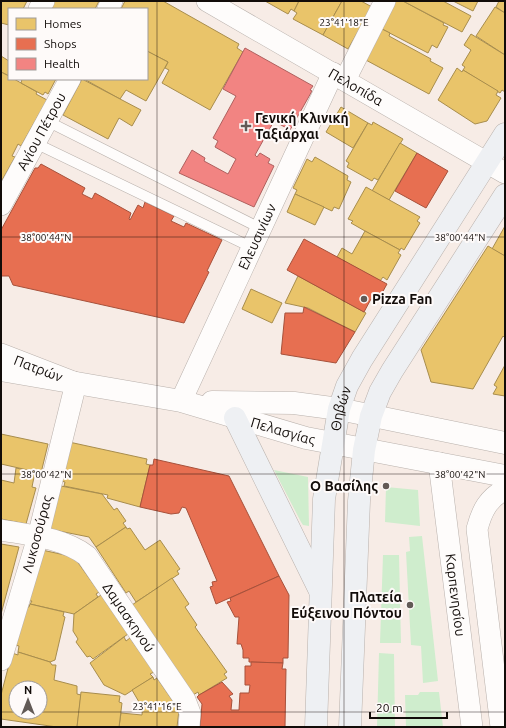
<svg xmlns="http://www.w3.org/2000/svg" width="506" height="728" font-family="Ubuntu,sans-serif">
<rect width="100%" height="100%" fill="#f7ece6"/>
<!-- green -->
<g fill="#cfedcd">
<polygon points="274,470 308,477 309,526 303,525 301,522"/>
<polygon points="386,487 418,490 420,526 385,522"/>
<polygon points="422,536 438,681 423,683 421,646 411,645 406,552 410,551 409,537"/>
<polygon points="383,555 399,555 401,643 380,643"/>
<polygon points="379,653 394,654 395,727 377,727"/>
<polygon points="420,692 439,692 443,727 406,727 405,695 418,695"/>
</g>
<!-- homes -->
<g fill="#e9c46a" stroke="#a88d4d" fill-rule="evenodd">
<polygon points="1,1 27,1 23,9 9,9 9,25 1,23"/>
<polygon points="55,1 99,1 95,9 50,9"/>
<polygon points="125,1 163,1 239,44 237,48 243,52 210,110 162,83 169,70 165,68 168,62 147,51 147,9 121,9"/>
<polygon points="265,1 299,1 294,11 291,9 288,14"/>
<polygon points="299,1 342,1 323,35 293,19 297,13 294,11"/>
<polygon points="342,1 361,1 372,7 348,49 323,35"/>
<polygon points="392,1 403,1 444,23 443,25 448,27 437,48 432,45 428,53 380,28"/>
<polygon points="403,1 443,1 471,16 462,32"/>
<polygon points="453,1 478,1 473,11"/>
<polygon points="499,1 505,1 505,13 496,7"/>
<polygon points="495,7 505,13 505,55 476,36"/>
<polygon points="380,28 390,33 389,36 431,59 430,61 443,68 429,94 364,59"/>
<polygon points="471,34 505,55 505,92 502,90 500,93 463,70 465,67 462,65 471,50 464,45"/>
<polygon points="147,51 168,62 146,101 126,90 120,99 84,79 147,79"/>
<polygon points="1,56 9,61 9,76 1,72"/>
<polygon points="457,68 462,72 463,70 498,91 496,95 501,98 487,121 475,124 438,100"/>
<polygon points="1,72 9,76 9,79 14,79 37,92 36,94 47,100 21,146 18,144 12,156 15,157 1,182"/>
<polygon points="22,79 56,79 48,94 45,92 43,95 21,83"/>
<polygon points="82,79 141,110 132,126 119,118 108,139 63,115"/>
<polygon points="341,107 368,123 353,148 326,132"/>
<polygon points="373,122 403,139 378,180 374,178 372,181 347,167 349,163 346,161 368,123 372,125"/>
<polygon points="400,143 417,153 389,200 372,191"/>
<polygon points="315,157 348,176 347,180 351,182 339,209 334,207 332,211 295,194 297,190 293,188 307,159 312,162"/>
<polygon points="366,187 420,217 417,221 420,223 404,250 401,248 400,250 365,231 351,223 353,221 348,219"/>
<polygon points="295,194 324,207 315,225 287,212"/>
<polygon points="505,226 505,256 492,249"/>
<polygon points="365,231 400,250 398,253 401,255 387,280 383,277 380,281 337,257 342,248 352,254"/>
<polygon points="488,246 505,256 505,338 503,336 473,389 431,382 421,350"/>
<polygon points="298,276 366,313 355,332 308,308 285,303"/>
<polygon points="251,289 282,303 272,323 242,309"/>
<polygon points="505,365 505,396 493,394 497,387 494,385"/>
<polygon points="1,434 48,444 41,473 1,464"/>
<polygon points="69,442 147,459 146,464 150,465 140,507 107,498 108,495 64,486 65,482 61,481"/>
<polygon points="16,468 35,472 32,487 36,488 26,524 1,519 1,480 14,483"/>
<polygon points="61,486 102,494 114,510 117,508 126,521 123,523 126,527 96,547 89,537 49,529"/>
<polygon points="126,527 127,529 130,528 145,550 160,540 180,569 177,571 179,574 136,602 129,591 126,593 96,547"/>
<polygon points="1,544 19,547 1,614"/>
<polygon points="42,550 74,557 99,592 96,594 98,597 74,614 30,604 32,601 28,601"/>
<polygon points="172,578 189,604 185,607 197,625 195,627 227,672 224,674 227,678 199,695 198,692 193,695 132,605"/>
<polygon points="101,595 128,634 93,659 90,656 87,657 76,642 78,639 73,631 74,614"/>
<polygon points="30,604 64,612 63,616 65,617 55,660 50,662 18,652 19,646 15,645 25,607 29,607"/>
<polygon points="124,637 126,641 130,638 154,672 150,674 153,677 125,695 104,685 90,663"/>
<path d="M18,652l32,10 2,3h4l-2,15 23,6v8l4,1 -4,32h-20l-56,-8v-24l11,-42 6,2zM16,688h24v24h-24z"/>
<polygon points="153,677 154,680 157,678 179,710 177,727 119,727 121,713 142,715 143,702 139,702 132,690"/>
<polygon points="81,692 120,696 119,702 122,703 119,727 77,727"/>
</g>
<!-- shops -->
<g fill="#e76f51" stroke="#a7513b">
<polygon points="417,153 448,171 426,208 395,191"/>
<polygon points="41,164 85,188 82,194 92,199 95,193 131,213 129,219 130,220 138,205 143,208 145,202 174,216 171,221 184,227 186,223 222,240 207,271 209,272 184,323 13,285 9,276 1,276 1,230 35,168 38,168"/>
<polygon points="304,239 387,284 377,302 371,299 364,312 287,270"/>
<polygon points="304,307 355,332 336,363 281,354 285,313 303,313"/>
<polygon points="154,459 229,476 279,576 216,604 210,587 213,586 212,582 217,581 186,508 182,507 179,513 171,514 140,507 150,465 153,465"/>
<polygon points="279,576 289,595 288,658 283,658 283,663 249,662 249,658 243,658 243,650 241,644 237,644 239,617 235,617 227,602 231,601 230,598"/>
<polygon points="251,662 283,663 282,669 286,669 285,727 200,727 202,704 197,697 199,695 222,682 233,694 229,696 232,700 231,710 239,710 240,693 249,693 250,685 245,685 245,666 251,666"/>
</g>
<!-- health -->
<polygon fill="#f28482" stroke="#af605e" points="245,48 313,86 310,90 312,91 290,130 274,121 255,155 257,157 260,153 270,159 268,163 274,166 254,207 179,173 192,150 205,158 204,161 228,174 236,159 215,147 218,141 213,138 236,96 223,89"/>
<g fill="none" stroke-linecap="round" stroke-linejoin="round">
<!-- service casing -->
<g stroke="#b9b1ac" stroke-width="11">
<g id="service">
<polyline points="47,121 262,229"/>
<polyline points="35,143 253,248"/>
</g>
</g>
<!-- minor casing -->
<g stroke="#b9b1ac" stroke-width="22">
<g id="minor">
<path id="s1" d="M207,1l298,172"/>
<polyline points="39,9 44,1"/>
<polyline points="108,9 112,1"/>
<polyline points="345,80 385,1"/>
<path id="s2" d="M1,205l69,-126"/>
<path id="s3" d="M1,354l75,29 -38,154 -37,123"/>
<path id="s4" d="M181,401l152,-328"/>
<path id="s5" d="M439,463l33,264"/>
<path id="s6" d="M1,530c28,5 63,8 86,26l98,144 5,13 -1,14"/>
<path d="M501,727l-24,-198c5,-19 11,-30 28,-40"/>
</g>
</g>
<!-- tertiary casing -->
<g stroke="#b9b1ac" stroke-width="23">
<g id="tertiary">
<path id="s7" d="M1,370l180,31 125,37 199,38"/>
<polyline points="212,402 294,403 339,409 505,443"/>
</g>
</g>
<!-- secondary casing -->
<g stroke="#b9b1ac" stroke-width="23">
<g id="secondary">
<polyline points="235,418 319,589"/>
<path id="s8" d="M316,727l8,-228 15,-90 8,-23 15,-27 143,-225"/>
<polyline points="350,727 359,501 364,450 371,416 380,392 392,371 505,195"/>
</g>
</g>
<!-- service -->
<use href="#service" stroke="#fefcfb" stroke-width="10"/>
<!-- minor -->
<use href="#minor" stroke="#fefcfb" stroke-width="21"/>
<!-- tertiary -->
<use href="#tertiary" stroke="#fefcfb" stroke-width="22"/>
<!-- secondary -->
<use href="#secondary" stroke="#eef0f3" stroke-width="22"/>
</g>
<!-- ticks -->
<path fill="none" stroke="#120c09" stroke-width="1" stroke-opacity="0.45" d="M157,1v726M344,1v726M1,237h504M1,474h504M1,712h15M40,712h465"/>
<!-- markers -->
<g fill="#625a56" stroke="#fefaf9" stroke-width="1.5">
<path d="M244 120h4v4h4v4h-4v4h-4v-4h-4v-4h4z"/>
<circle cx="364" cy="299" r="4"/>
<circle cx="386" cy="486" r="4"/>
<circle cx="410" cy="605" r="4"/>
</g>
<g text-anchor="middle" stroke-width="4" stroke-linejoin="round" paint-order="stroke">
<!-- street labels -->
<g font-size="14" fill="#120c09" stroke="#fefaf9">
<text dy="5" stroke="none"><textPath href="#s1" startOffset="172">Πελοπίδα</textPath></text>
<text dy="5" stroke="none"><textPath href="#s2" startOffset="84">Αγίου Πέτρου</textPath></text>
<text dy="5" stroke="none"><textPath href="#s4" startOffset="181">Ελευσινίων</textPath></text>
<text dy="5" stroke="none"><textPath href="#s3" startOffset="40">Πατρών</textPath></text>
<text dy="5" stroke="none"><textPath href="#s8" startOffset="320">Θηβών</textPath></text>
<text dy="5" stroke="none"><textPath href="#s7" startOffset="289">Πελασγίας</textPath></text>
<text transform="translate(37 534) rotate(-75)" y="5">Λυκοσούρας</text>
<text dy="5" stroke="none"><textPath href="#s5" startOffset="133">Καρπενησίου</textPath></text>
<text dy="5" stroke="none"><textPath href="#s6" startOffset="165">Δαμασκηνού</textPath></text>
</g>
<!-- poi labels -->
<g font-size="14" font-weight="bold" fill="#120c09" stroke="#fefaf9" text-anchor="start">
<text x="255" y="123">Γενική Κλινική<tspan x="255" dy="16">Ταξιάρχαι</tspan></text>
<text x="372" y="304">Pizza Fan</text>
<text x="378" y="491" text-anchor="end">Ο Βασίλης</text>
<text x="402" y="602" text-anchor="end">Πλατεία<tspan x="402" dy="16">Εύξεινου Πόντου</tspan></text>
</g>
</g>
<g font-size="10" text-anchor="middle" fill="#120c09" stroke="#fefaf9" stroke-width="4" stroke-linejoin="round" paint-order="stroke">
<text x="344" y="26">23°41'18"E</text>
<text x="46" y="241">38°00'44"N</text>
<text x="460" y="241">38°00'44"N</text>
<text x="46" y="478">38°00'42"N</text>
<text x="460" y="478">38°00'42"N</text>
<text x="157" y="710">23°41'16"E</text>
</g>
<!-- border -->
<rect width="506" height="728" fill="none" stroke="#120c09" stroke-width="4"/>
<!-- legend -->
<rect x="8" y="8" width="140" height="72" fill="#fefaf9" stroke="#a09b99"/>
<rect x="16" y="18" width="20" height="12" fill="#e9c46a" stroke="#a09b99"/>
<text x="44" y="28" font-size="12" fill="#120c09">Homes</text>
<rect x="16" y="38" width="20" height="12" fill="#e76f51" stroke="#a09b99"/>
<text x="44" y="48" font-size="12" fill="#120c09">Shops</text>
<rect x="16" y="58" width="20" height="12" fill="#f28482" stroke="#a09b99"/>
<text x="44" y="68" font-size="12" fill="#120c09">Health</text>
<!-- north arrow -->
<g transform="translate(28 700)"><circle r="19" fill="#fefaf9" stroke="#a09b99"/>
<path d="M0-3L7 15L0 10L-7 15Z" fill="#625a56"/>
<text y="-6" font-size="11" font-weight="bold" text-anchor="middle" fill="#120c09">N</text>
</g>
<!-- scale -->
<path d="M370 712v6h77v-6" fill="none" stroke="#120c09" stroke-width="2"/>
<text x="376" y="712" font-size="12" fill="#120c09" stroke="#fefaf9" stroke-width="3" paint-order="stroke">20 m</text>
</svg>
